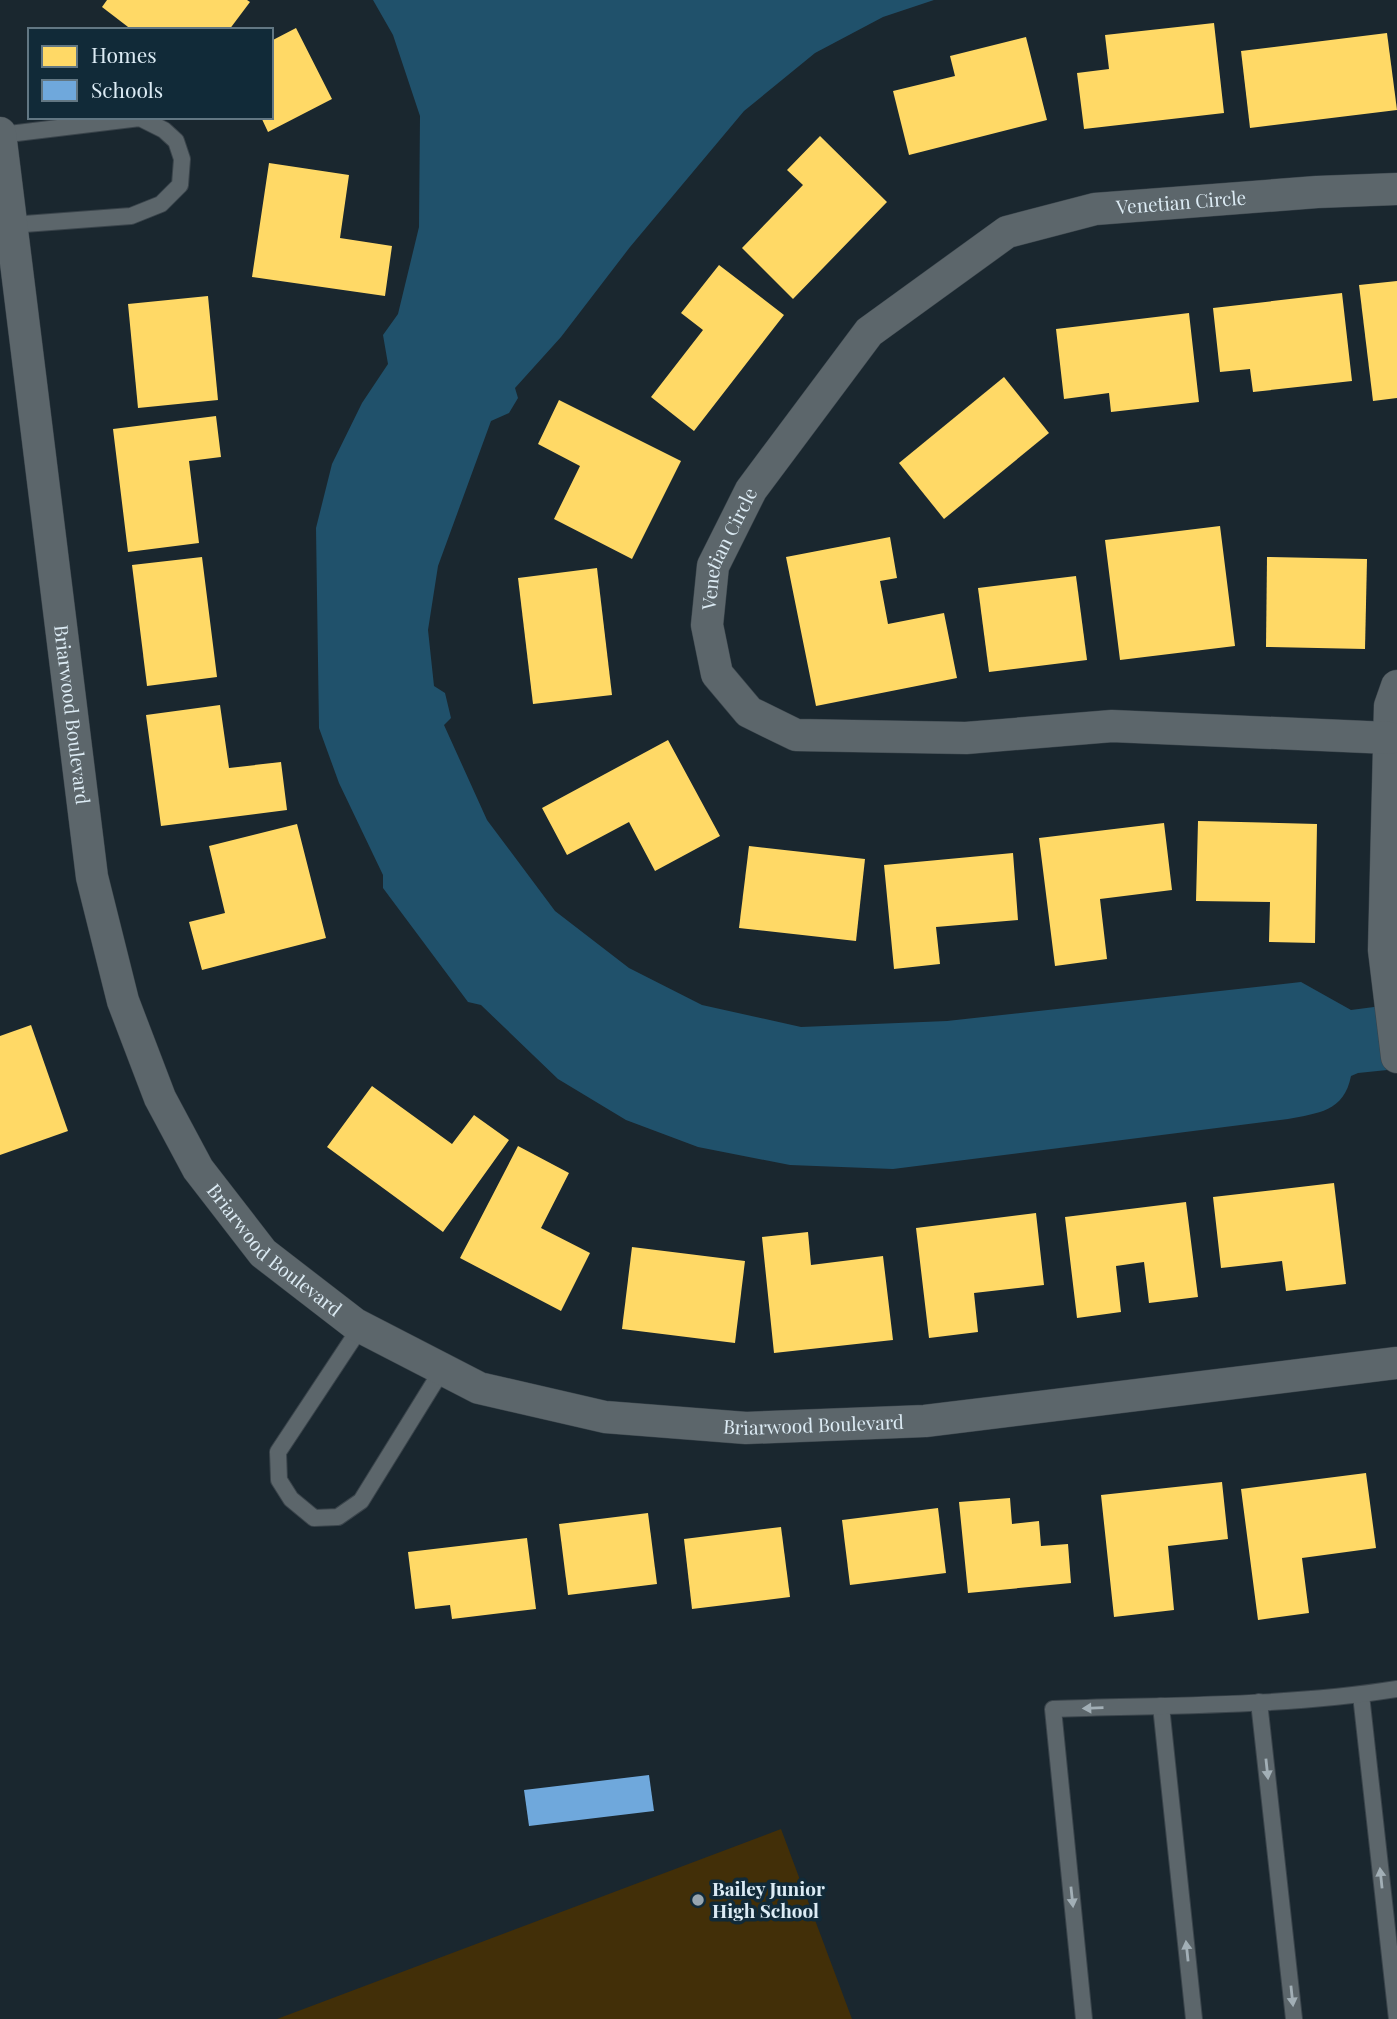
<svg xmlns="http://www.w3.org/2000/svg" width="1397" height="2019" font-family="'Playfair Display',serif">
<rect width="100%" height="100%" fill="#1a272f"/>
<!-- green -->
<polygon fill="#422f08" points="781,1829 852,2019 277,2019"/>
<!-- water -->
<path fill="#20516b" d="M373,0h561l-51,17 -68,36 -71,58 -114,136 -69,90 -46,51 3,10 -9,15 -18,8 -53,145 -10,64 6,56 11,7 6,25 -7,7 43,95 68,91 74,57 73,37 99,22 146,-6 354,-39 50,28 46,-6v65l-39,4 -7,3c-7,36 -33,37 -63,43l-395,50 -103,-4 -92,-18 -72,-27 -68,-41 -77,-74 -13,-3 -85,-114v-13l-44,-92 -20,-55 -3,-200 16,-64 30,-61 26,-39 -5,-29 15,-21 21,-87 1,-111 -27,-81z"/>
<!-- homes -->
<g fill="#ffd966">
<polygon points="107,0 247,0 250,2 229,30 132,30 102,7"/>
<polygon points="1214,23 1224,113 1084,129 1077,73 1109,69 1105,35"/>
<polygon points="296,28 332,99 268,132 261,117 271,117 271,41"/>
<polygon points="1387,33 1397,110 1250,128 1241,51"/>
<polygon points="1026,37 1047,120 909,155 893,91 955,76 950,56"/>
<polygon points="820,136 887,202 793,299 742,248 803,185 787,170"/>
<polygon points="269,163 349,175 340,238 392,246 385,296 252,277"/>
<polygon points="719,265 784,315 694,431 651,397 703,330 681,313"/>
<polygon points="1397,281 1397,398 1373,401 1359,285"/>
<polygon points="1342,293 1352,381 1253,392 1250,369 1220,372 1213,308"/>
<polygon points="208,296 218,400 138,408 128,304"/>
<polygon points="1189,313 1199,402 1111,412 1109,393 1064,399 1056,329"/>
<polygon points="1004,377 1049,433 944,519 899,463"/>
<polygon points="559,400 681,461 632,559 554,519 580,466 538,444"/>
<polygon points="216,416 221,457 189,461 199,543 128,552 113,429"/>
<polygon points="1220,526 1235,646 1120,660 1105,540"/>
<polygon points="890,537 897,578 880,581 888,624 944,613 957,678 816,706 786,557"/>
<polygon points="202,557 217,677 147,686 132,565"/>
<polygon points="1267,557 1367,559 1365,649 1266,647"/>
<polygon points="597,568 612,695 533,704 518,578"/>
<polygon points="1076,576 1087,660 989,672 978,588"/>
<polygon points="220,705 229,768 281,762 287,810 161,826 146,715"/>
<polygon points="668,740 720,836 655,871 629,822 567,855 542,808"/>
<polygon points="1198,821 1317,824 1315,943 1269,942 1270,902 1196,901"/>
<polygon points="1164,823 1172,890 1100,899 1107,959 1055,966 1039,838"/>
<polygon points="297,824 326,938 202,970 189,922 225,913 209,846"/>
<polygon points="749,846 865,859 856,941 739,928"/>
<polygon points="1013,853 1018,920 936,927 940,964 894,969 884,865"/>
<polygon points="31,1025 68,1131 0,1155 0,1036"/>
<polygon points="372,1086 452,1144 474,1115 509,1140 443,1232 327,1147"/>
<polygon points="518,1146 569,1173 541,1228 590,1253 561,1311 460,1258"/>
<polygon points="1334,1183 1346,1284 1286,1291 1282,1261 1221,1268 1213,1197"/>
<polygon points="1186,1202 1198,1297 1149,1303 1144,1262 1116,1266 1121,1312 1077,1318 1065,1217"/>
<polygon points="1036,1213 1044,1285 974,1293 978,1332 929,1338 916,1228"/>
<polygon points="808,1232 811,1265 883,1256 893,1340 774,1353 762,1237"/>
<polygon points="632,1247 745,1261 735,1343 622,1329"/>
<polygon points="1366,1473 1376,1548 1302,1558 1309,1613 1258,1620 1241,1489"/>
<polygon points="1222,1482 1228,1539 1168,1546 1174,1610 1114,1617 1101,1495"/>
<polygon points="1010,1498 1012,1524 1039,1521 1041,1546 1068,1544 1071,1583 968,1593 959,1502"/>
<polygon points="938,1508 946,1573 850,1585 842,1520"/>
<polygon points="648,1513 657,1584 568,1595 559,1524"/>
<polygon points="781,1527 790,1597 692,1609 684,1539"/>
<polygon points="527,1538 536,1609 452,1619 450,1605 415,1609 408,1552"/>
</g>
<!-- schools -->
<polygon fill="#6fa8dc" points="649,1775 654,1811 529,1826 524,1790"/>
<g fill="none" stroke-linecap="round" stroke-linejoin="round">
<!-- lane casing -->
<g stroke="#3a444b" stroke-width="18">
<g id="lane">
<polyline points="0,135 140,118 164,130 176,141 182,159 180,185 161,204 131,216 11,225"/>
<polyline points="360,1328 278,1452 279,1480 291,1499 314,1518 338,1517 361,1501 442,1370"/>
<polyline points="1361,1695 1397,2019"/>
<polyline points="1259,1702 1294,2019"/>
<polyline points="1161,1706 1194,2019"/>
<path d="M1084,2019l-31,-310c114,-4 231,-2 344,-20"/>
</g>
</g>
<!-- street casing -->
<g stroke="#3a444b" stroke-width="33">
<g id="street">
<path id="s1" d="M0,133l92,744 31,124 37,97 38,71 65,84 92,71 124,64 126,29 141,11 179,-7 472,-58"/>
<polyline points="1397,686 1390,706 1384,950 1397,1057"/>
<path id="s2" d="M1389,738l-277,-12 -146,12 -170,-3 -47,-23 -32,-38 -10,-49 6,-59 38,-76 118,-158 138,-100 88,-23 222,-17 80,-3"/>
</g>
</g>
<!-- lane -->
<use href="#lane" stroke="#5c666b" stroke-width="16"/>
<!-- street -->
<use href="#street" stroke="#5c666b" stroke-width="32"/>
</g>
<!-- one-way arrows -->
<defs><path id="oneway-solid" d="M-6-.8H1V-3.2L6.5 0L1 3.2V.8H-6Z" transform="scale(1.75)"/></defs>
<g fill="#a2afb6">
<use href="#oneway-solid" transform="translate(1093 1708) rotate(178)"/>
<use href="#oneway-solid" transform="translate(1267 1769) rotate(84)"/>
<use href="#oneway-solid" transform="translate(1381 1878) rotate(-96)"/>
<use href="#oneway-solid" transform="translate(1072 1897) rotate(84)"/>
<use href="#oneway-solid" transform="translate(1187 1951) rotate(-96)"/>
<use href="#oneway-solid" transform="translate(1292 1996) rotate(84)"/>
</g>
<!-- markers -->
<circle fill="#98a6af" stroke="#112a38" stroke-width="2.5" cx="698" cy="1900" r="7"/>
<g text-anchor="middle" stroke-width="7" stroke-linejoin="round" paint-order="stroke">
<!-- street labels -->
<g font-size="19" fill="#dcebf4" stroke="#112a38">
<text dy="7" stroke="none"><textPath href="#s2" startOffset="1435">Venetian Circle</textPath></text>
<text dy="7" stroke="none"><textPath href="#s2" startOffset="826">Venetian Circle</textPath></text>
<text dy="7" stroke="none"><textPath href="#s1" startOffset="586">Briarwood Boulevard</textPath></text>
<text dy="7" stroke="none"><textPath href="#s1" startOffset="1174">Briarwood Boulevard</textPath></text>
<text dy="7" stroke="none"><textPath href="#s1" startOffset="1762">Briarwood Boulevard</textPath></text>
</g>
<!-- poi labels -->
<g font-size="19" font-weight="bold" fill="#dcebf4" stroke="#112a38" text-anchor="start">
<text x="712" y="1896">Bailey Junior<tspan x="712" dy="22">High School</tspan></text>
</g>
</g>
<!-- legend -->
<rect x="28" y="28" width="245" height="91" fill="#112a38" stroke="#627783" stroke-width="2"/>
<rect x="42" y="46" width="35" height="21" fill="#ffd966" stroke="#627783" stroke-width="2"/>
<text x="91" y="63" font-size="21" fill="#dcebf4">Homes</text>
<rect x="42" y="80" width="35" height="21" fill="#6fa8dc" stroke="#627783" stroke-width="2"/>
<text x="91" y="98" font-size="21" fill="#dcebf4">Schools</text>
</svg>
